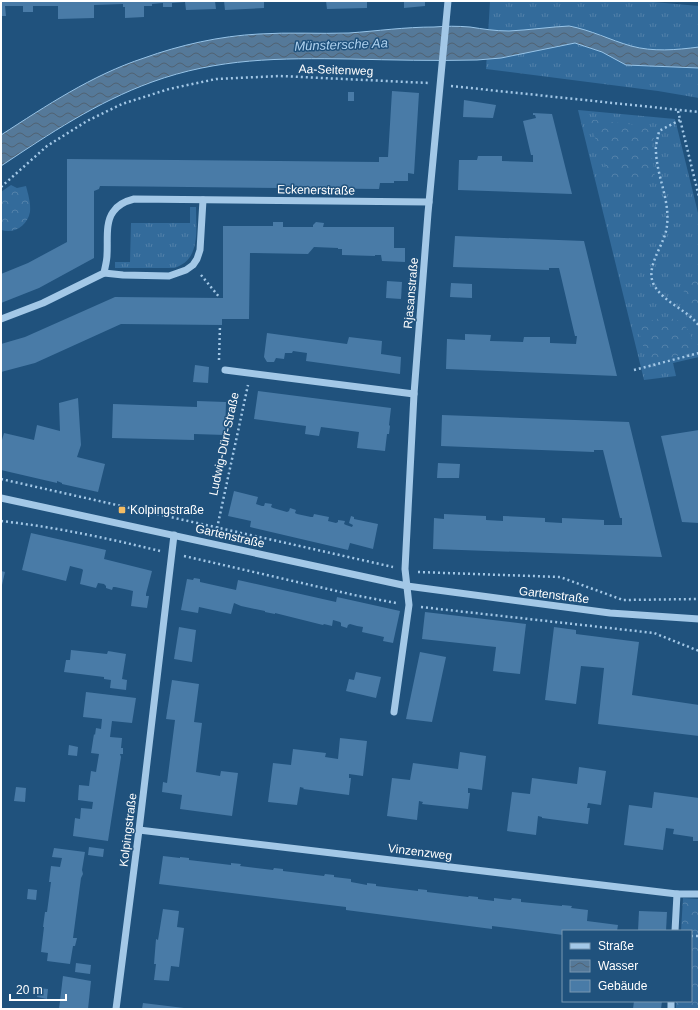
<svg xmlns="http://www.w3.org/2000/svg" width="700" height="1010" font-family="Arial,sans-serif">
<defs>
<pattern id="grass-tufts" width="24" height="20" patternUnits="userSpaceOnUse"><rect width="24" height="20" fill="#336b9b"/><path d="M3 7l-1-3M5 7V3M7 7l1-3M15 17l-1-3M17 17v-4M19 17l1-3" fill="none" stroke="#5281aa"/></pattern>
<pattern id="forest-crowns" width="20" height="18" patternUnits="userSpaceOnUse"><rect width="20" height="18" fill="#336b9b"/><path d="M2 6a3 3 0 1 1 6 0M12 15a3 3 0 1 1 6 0" fill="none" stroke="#5281aa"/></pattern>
<pattern id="water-waves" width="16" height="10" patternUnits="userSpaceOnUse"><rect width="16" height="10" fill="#557999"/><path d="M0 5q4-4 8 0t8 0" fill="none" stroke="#506272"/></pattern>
</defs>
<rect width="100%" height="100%" fill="#20527d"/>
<!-- grass -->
<g fill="url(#grass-tufts)">
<polygon points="490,1 642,1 699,6 699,98 658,91 486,69"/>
<polygon points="578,110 675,119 699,217 699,357 673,363 676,376 644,380"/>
<path d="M190,207h6c0,24 5,53 -22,61h-59v-6h15l1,-39h59z"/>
</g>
<!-- forest -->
<g fill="url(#forest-crowns)">
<path d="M588,119l55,7 12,7 -4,18 4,26c-15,4 -29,2 -45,1z"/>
<path d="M11,185l6,3 9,-2c2,8 5,17 4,26 -3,14 -15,22 -29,18v-38z"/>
<polygon points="699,278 699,309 687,303 683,293 690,280"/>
<path d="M663,317c24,2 27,14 33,35l-48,10 -11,-37z"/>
<polygon points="683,898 699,899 699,1009 676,1009 676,1001 691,1001 691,931 681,931"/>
</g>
<!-- water -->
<path fill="url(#water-waves)" stroke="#97c4e8" d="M569,26c22,4 41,14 62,20 22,6 45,4 68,1v21l-73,-3 -24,-13 -27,-9 -74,15 -24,2c-42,1 -85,0 -127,-1 -70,-1 -132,-1 -198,23 -55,20 -103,52 -151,84v-31c45,-29 91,-60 143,-77 36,-13 76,-22 115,-24 30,-2 60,0 90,-1 28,-2 56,-6 85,-6 11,-1 24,-1 36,0 13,2 25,4 39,4 20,-1 40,-4 60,-5z"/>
<!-- building -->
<g fill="#497ba7">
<polygon points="1,1 215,1 216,9 186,10 185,2 172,3 172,7 163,7 163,3 152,4 152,6 144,6 144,17 125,18 125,7 123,7 123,4 94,5 94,18 58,19 58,6 33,6 33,12 23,12 23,6 5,6 6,16 1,16"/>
<polygon points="224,1 264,1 264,8 225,10"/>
<polygon points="326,1 367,1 367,8 327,9"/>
<polygon points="404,1 425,1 425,6 404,8"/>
<polygon points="392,91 419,93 414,174 408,173 408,181 394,181 394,183 380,183 379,189 100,186 99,189 94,191 94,258 39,288 1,303 1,274 28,263 67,242 67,159 379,162 379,157 388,157"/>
<rect x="348" y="92" width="6" height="9"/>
<polygon points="464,100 496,105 493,118 463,117"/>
<polygon points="533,113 552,114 572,194 458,190 459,160 477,160 478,156 502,156 502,161 533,162 533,155 531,155 523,121 536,118 535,115 533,115"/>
<polygon points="273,222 283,222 283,227 313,227 313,225 316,222 324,223 323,227 394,227 394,248 405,248 405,262 382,261 381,255 375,255 375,256 342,255 342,249 338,249 338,248 314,247 308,254 250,253 249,319 222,319 222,325 121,324 35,363 1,372 1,344 25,337 115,297 223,298 223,226 273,226"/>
<polygon points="455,236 584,241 617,376 446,369 447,339 465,340 465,334 491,335 490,341 523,342 524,337 550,337 550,343 576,344 577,336 575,336 559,268 549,268 549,270 453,267"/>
<polygon points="387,281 402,282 401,299 386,298"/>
<polygon points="451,283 472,284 472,298 450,297"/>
<polygon points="267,333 347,344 349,337 382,341 381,354 401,357 400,374 306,361 307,353 293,351 292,353 285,353 284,359 276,358 274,362 267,362 264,357"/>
<polygon points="195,365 209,367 208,383 193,382"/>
<polygon points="258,391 391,408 389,425 390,426 389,434 387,434 385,451 357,448 359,432 321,427 319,436 305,434 306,426 254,419"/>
<polygon points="78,398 81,445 77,457 105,464 98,492 62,484 62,483 57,481 57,483 1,470 1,440 2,440 4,433 34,440 37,425 60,431 59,403"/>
<polygon points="197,401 226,402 225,435 194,434 194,440 112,438 113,404 197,407"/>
<polygon points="442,415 629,422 662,557 433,549 434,518 444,519 444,514 486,516 486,520 503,521 503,516 545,518 545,522 562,523 562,518 604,520 604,525 622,525 622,518 620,518 603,450 594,450 594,452 441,446"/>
<polygon points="699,430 699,523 682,522 661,436"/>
<polygon points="438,463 460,464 459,478 437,478"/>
<polygon points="234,491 258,497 256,504 262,506 264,506 265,503 272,504 271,507 273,508 287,512 289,511 290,508 296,510 295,513 297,514 311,517 313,517 314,514 329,517 328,521 336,523 338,522 338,520 345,521 344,524 346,525 352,527 353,525 349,523 351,516 354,517 354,519 378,524 373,549 350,543 348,550 250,527 251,521 228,516"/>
<polygon points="31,533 106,550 104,559 152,571 146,594 146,596 149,596 147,608 131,606 133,591 129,590 115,587 113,587 112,590 106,588 106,586 104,584 98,583 96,588 80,584 83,570 82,569 70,566 66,581 22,570"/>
<polygon points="1,571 5,572 2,585 1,585"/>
<polygon points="194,578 200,579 200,582 236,590 238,580 336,602 337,597 400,611 393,643 383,641 384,637 362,632 363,627 357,626 350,624 348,625 347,628 341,626 341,623 340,622 333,620 332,626 324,624 323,625 275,613 275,614 265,612 265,611 241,606 234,603 231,614 199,607 198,613 181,610 187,579 193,580"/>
<polygon points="425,612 526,624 520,674 493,671 496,647 422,639"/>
<polygon points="179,627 196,630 192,662 174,659"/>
<polygon points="554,627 576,630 576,634 639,642 632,695 699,705 699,736 598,724 604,668 581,666 576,704 545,700"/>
<polygon points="71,650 107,654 108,651 126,654 122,679 127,680 126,690 110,688 111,680 104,679 104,677 64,672 66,660 70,660"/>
<polygon points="420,652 446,657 432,722 406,719"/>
<polygon points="356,672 381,677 376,698 346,691 349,679 354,680"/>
<polygon points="172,680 199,684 194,722 202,723 196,772 220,776 221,771 238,773 232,816 180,809 182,795 162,792 163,782 167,783 175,720 166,719"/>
<polygon points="86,692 136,698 132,723 112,721 110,737 122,738 121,748 123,748 123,754 120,754 121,757 108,841 73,836 75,818 80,819 81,808 92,809 93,802 78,800 79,785 89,786 91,771 96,772 99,754 91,753 94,734 95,735 96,728 101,729 102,719 83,717"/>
<polygon points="340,738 367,741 363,776 349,774 349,778 351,778 349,795 303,789 304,788 300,787 297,805 268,802 273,763 291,765 293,749 326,753 325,757 338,759"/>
<polygon points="69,745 78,747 77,756 68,755"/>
<polygon points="460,752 486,756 482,790 468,788 468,793 470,793 468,809 422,804 423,802 419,801 417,820 387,816 392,778 410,780 413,763 458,769"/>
<polygon points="579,767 606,771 601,805 588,803 587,808 590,808 588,824 542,818 542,817 538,816 536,835 507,831 512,792 530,794 532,778 577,784"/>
<polygon points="16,787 26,788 25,802 14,801"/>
<polygon points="654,792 699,798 699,841 693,841 693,837 673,834 674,829 666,828 663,850 624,845 629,805 652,808"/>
<polygon points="89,847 104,849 103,857 88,855"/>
<polygon points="54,848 85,852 82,870 83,874 81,878 73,938 77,938 75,946 73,946 70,964 47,961 48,953 41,952 44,927 43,927 45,912 47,912 51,882 49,882 51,866 60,867 62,858 52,857"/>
<polygon points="163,856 180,858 180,857 189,858 189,860 231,865 231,863 241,864 240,866 273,870 274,868 283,869 283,871 324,876 325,874 334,875 334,877 351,879 351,882 367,885 367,883 376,884 376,886 418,891 418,889 427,890 427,892 468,897 469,896 478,897 478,899 494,901 494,898 511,900 512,898 521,899 521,902 562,906 562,905 572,906 571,908 588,910 587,921 618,925 617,931 563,931 563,935 492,926 492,929 346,910 346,907 159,884"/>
<polygon points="28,889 37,890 36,900 27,899"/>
<polygon points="163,909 179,911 177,927 184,928 179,967 171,966 169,981 154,980 156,964 154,964 156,939 158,940"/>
<polygon points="639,911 667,912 666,931 638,931"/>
<polygon points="76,963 91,965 90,974 75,972"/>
<polygon points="63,976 91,981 88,1009 59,1009"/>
<polygon points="38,988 48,989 47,999 37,997"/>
<polygon points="634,1001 662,1001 661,1009 633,1009"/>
<polygon points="143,1003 184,1008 184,1009 142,1009"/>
</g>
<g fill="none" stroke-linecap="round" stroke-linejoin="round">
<!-- path -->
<g stroke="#a3c8e7" stroke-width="2.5" stroke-dasharray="2 3" stroke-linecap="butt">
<polyline points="451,86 699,112"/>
<polyline points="678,111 699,197"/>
<path d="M680,120l-21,11c-1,7 -4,15 -3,21 1,25 14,48 11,73 -1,19 -23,41 -13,60 10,18 34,25 45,41"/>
<polyline points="1,187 47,146 87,121 122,104 169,89 216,79 280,76 429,83"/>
<polyline points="201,275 220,298"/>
<polyline points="219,360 220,325"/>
<polyline points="634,370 699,353"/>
<polyline points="1,479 393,567"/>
<path d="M1,521c54,6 106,17 159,30"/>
<polyline points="216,533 248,385"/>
<polyline points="184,556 354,595 396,603"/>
<polyline points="418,572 560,577 623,600 699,599"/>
<polyline points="421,607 654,633 699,651"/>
<polyline points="691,936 699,936"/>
</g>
<!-- minor -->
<g stroke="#a3c8e7" stroke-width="7">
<polyline points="104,273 123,275 169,276 186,270 193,265 197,259 200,250 203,200"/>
<path d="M1,319l42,-16 61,-30c1,-6 3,-12 3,-18 1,-14 -2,-32 6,-43 5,-8 13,-11 21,-13l295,3"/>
<polyline points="225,370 414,394"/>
<polyline points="1,498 407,586 610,613 699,619"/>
<polyline points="394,712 409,605 405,569 414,394 428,213 448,1"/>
<polyline points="139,830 677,894 699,894"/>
<polyline points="675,931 677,894"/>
<polyline points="116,1009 139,830 174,535"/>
<polyline points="671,1009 671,1001"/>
</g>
</g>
<!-- markers -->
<rect fill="#f4bd64" stroke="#20527d" stroke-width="1.5" x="118" y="506" width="8" height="8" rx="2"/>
<g text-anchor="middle" stroke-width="3" stroke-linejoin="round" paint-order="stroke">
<!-- street labels -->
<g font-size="12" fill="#fff" stroke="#20527d">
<text transform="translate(336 70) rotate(2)" y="4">Aa-Seitenweg</text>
<text transform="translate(316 190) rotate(1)" y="4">Eckenerstraße</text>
<text transform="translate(411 293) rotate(-85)" y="4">Rjasanstraße</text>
<text transform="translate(224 444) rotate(-78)" y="4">Ludwig-Dürr-Straße</text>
<text transform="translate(230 536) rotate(13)" y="4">Gartenstraße</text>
<text transform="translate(554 595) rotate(7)" y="4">Gartenstraße</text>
<text transform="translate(128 830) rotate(-83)" y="4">Kolpingstraße</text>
<text transform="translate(420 852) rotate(7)" y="4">Vinzenzweg</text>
</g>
<!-- poi labels -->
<g font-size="12" fill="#fff" stroke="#20527d" text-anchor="start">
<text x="130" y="514">Kolpingstraße</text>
</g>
<!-- water labels -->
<g font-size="13" font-style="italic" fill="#afd2ef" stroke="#20527d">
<text transform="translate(341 44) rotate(-2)" y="5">Münstersche Aa</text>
</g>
</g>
<!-- border -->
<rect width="700" height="1010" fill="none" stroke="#ffffff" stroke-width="4"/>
<!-- legend -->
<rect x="562" y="930" width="130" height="72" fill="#20527d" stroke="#7997b1"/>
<rect x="570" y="943" width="20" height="6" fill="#a3c8e7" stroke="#7997b1"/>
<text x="598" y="950" font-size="12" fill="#ffffff">Straße</text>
<rect x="570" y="960" width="20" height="12" fill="url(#water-waves)" stroke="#7997b1"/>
<text x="598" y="970" font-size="12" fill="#ffffff">Wasser</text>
<rect x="570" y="980" width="20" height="12" fill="#497ba7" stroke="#7997b1"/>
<text x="598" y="990" font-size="12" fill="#ffffff">Gebäude</text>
<!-- scale -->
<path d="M10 994v6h56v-6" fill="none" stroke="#ffffff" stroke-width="2"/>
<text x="16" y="994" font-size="12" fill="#ffffff" stroke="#20527d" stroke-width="3" paint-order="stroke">20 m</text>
</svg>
